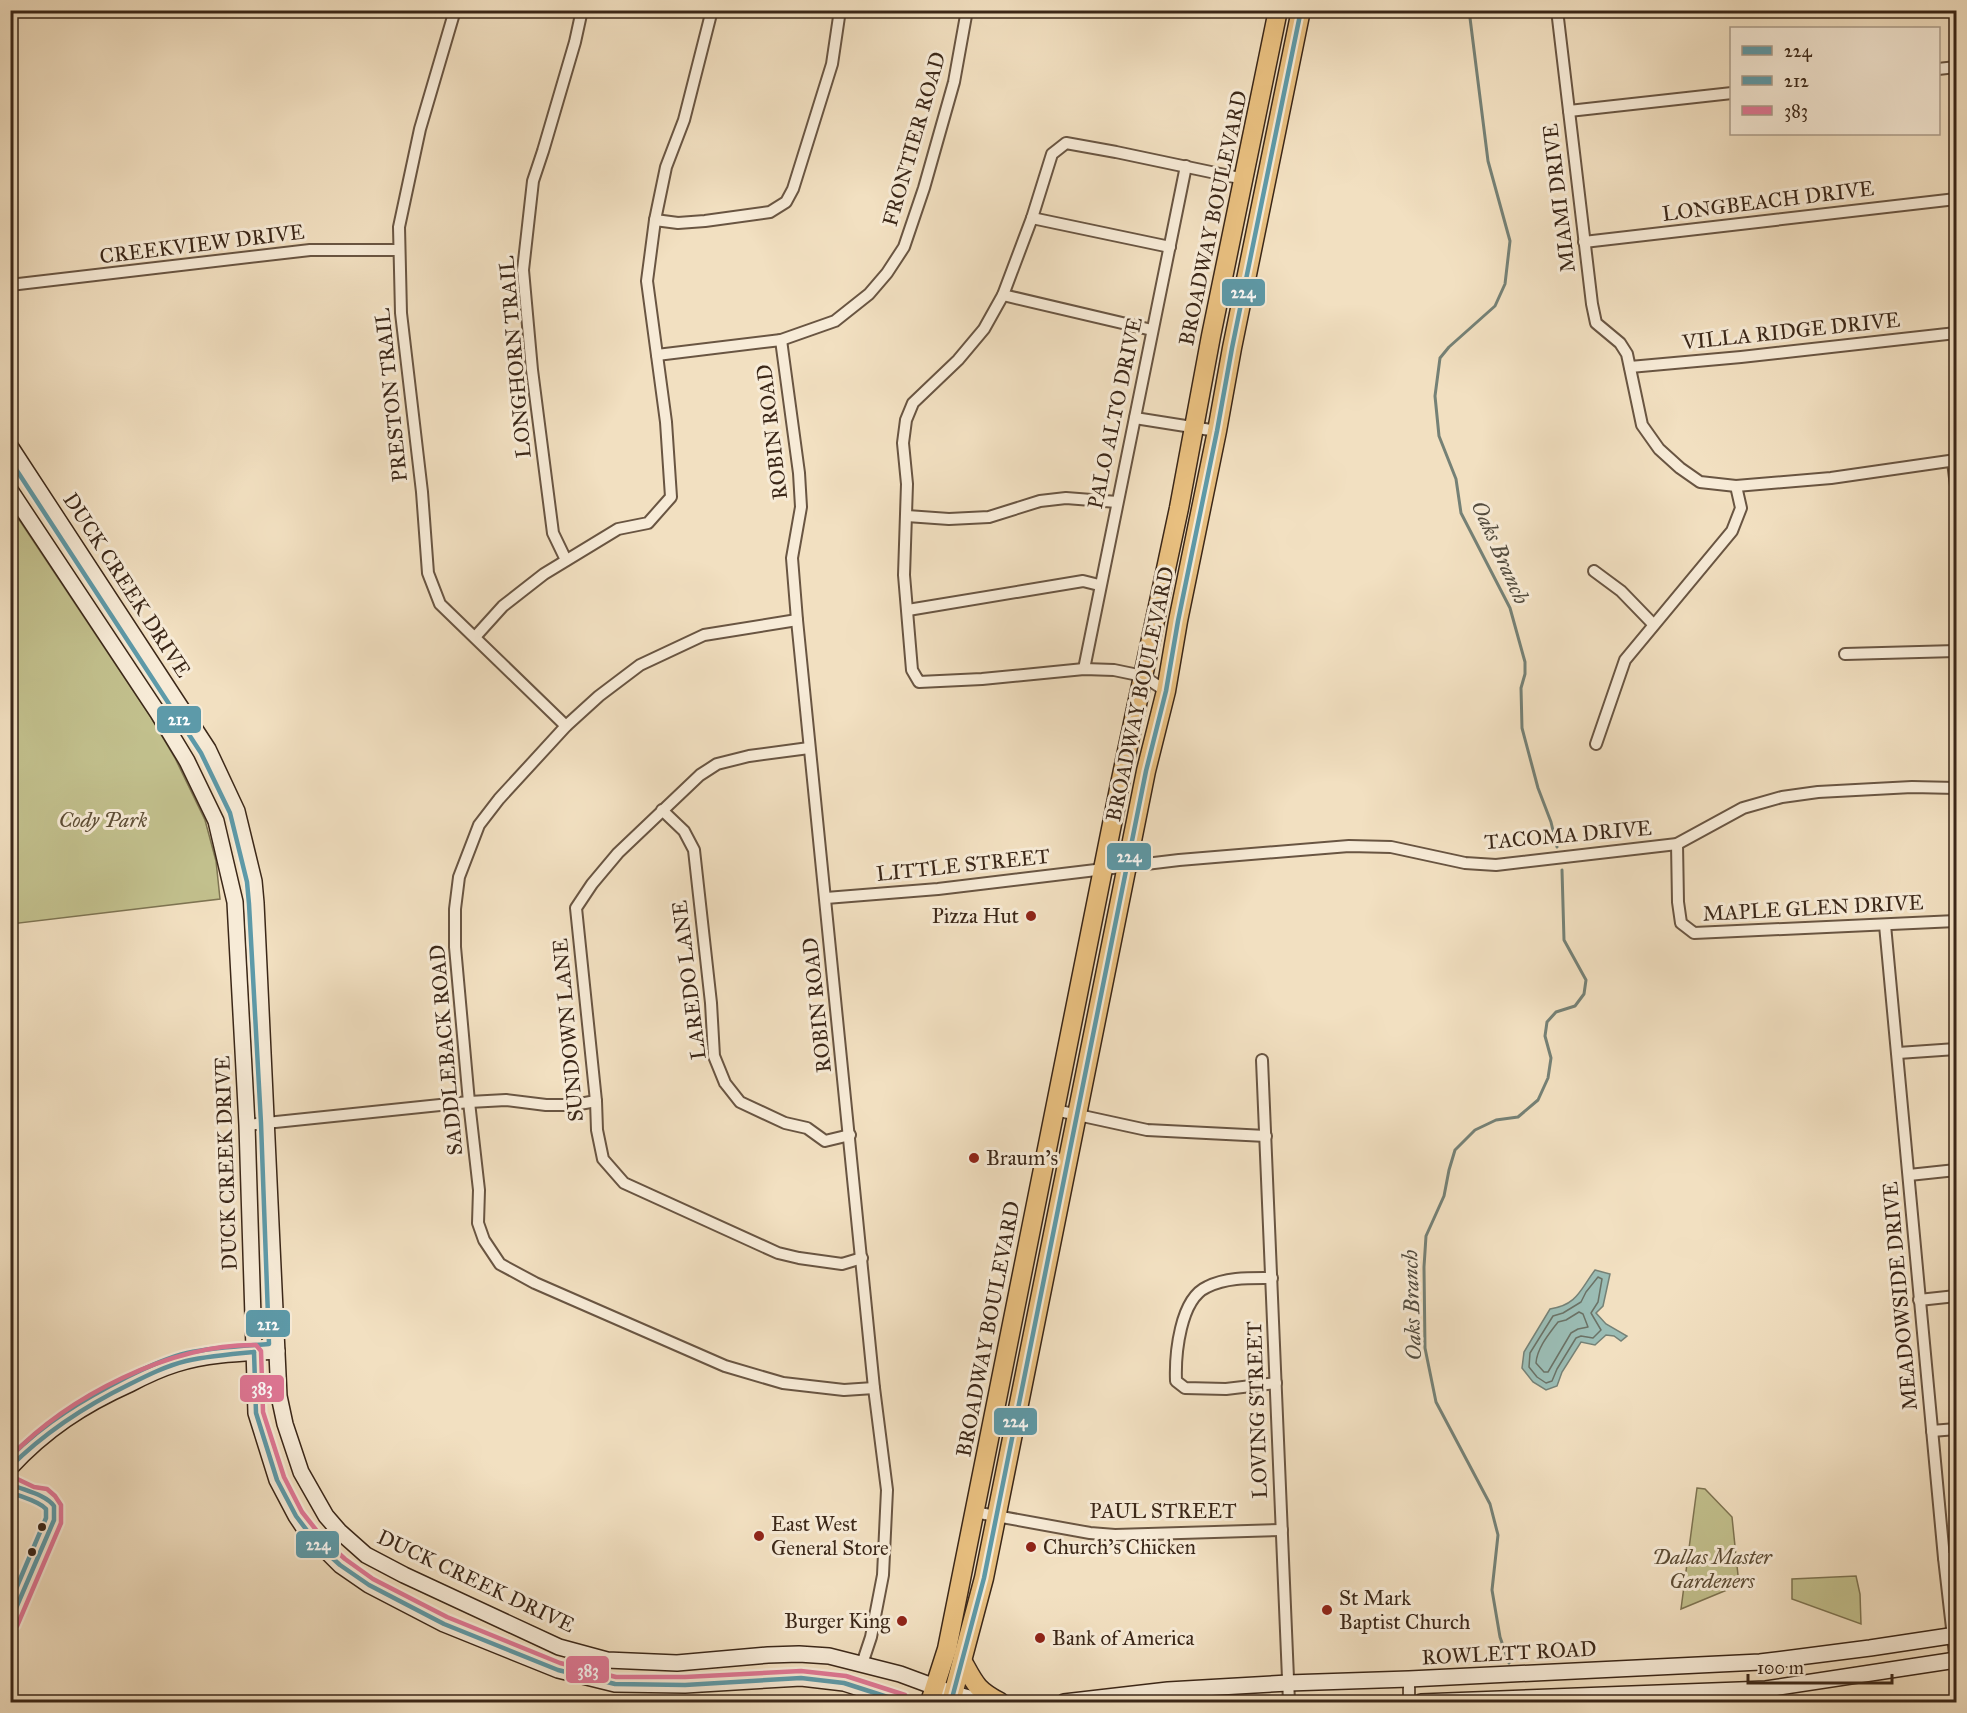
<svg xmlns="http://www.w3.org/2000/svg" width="1967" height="1713" font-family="'IM FELL Great Primer',serif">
<rect width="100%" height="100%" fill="#f2e0c1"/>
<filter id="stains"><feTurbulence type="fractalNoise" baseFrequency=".00333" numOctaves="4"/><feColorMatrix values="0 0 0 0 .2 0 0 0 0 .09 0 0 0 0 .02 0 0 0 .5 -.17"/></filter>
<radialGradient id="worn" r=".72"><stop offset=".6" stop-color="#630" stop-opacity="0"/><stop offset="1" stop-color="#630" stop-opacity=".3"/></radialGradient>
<!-- green -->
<g fill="#c2c08d" stroke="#7e7452" stroke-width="1.5">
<polygon points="10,506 152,719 175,758 205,820 216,861 220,899 11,924"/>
<polygon points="1697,1488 1705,1489 1732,1517 1739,1585 1681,1609"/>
<polygon points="1856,1576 1860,1594 1861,1624 1792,1599 1792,1579"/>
</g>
<!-- water -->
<path fill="#9bbdb5" stroke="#758176" stroke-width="1.5" d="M1595,1270l15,4 -7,32 -7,7 10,11 21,12 -6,5 -7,-5 -8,-1 -11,10 -14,-3 -19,30 -5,14 -11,4 -13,-8 -11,-14 2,-16 26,-43c27,-4 30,-19 45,-39z"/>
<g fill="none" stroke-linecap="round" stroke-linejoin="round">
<!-- shore -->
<g stroke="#6b7266" stroke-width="1.5">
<polygon points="1598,1277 1602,1279 1598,1302 1591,1313 1601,1330 1593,1338 1581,1336 1576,1338 1557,1369 1552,1381 1546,1383 1537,1377 1529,1367 1530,1353 1553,1316 1563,1313 1581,1302 1586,1292"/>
<path d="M1579,1312l4,2 5,13 -10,2 -7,4 -23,39h-4l-8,-9c1,-15 13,-29 22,-41l8,-2z"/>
</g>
<!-- stream -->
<g stroke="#758176" stroke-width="3">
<polyline points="1469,10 1488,161 1510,241 1505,284 1495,306 1449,347 1440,358 1435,396 1439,436 1456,479 1461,513 1510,608 1525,662 1525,674 1521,688 1522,728 1538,788 1551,822 1557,847"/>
<polyline points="1509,1663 1500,1637 1492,1590 1498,1535 1490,1504 1436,1402 1425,1348 1424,1267 1426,1236 1444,1196 1449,1170 1455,1150 1475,1130 1496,1120 1518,1117 1538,1100 1548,1078 1551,1058 1545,1036 1547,1022 1556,1012 1575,1006 1584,994 1586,980 1564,940 1562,870"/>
</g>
<!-- street casing -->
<g stroke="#695542" stroke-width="14">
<g id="street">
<polyline points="455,10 420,129 399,227 401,313 422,492 428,573 440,604 566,726"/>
<polyline points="1557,10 1592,304 1596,323 1620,343 1627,354 1642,425 1659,449 1680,468 1700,482 1736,486 1831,478 1956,460"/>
<polyline points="1938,69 1956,67"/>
<polyline points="1569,111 1732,93"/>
<polyline points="1032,218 1170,247"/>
<polyline points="655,220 678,223 705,221 770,212 786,202 793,189 832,64 840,10"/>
<polyline points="1584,242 1956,199"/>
<polyline points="10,285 310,250 398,250"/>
<polyline points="1003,295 1152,330"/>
<polyline points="781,340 799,473 801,507 792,558 797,620 874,1388 887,1490 883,1575 871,1637 862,1664"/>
<polyline points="657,355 781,340 835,321 869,294 887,273 904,247 924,188 954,82 967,10"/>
<polyline points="1630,367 1741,357 1956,333"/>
<polyline points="1135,418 1217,431"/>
<polyline points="1953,462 1956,486"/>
<polyline points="907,516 949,519 989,517 1040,501 1066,498 1117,502"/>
<polyline points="566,560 553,533 532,370 523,270 533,181 543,151 575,42 582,10"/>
<polyline points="1594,571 1621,591 1653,624"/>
<polyline points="908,610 1083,581 1099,585"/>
<polyline points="797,620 704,635 640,665 599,696 566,726 499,799 479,825 459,877 455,909 455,947 469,1102 479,1190 478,1223 484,1240 500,1264 535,1283 725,1366 783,1383 844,1390 874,1388"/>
<polyline points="475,637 503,606 544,574 618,529 648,523 671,497 666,422 647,281 655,220 666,167 684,120 712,10"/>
<polyline points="1845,654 1956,651"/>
<polyline points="1084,669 1186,166"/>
<polyline points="1166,691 1143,676 1114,670 1084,669 982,679 919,682 912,670 904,575 907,484 903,443 906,420 913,403 958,360 984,329 1003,295 1032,218 1052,154 1066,143 1116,152 1244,179"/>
<polyline points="1596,744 1625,660 1732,531 1741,508 1736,486"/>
<polyline points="809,748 749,756 717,764 700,775 618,853 592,884 576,908 596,1101 597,1130 603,1159 624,1183 778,1253 799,1258 842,1264 862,1258"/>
<polyline points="662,810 684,831 694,850 711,1003 714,1056 725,1083 740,1102 785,1123 807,1128 825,1141 850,1135"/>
<polyline points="1677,844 1678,902 1681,923 1694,933 1956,921"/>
<polyline points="826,898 938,889 1179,860 1349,846 1391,847 1465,863 1496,865 1677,844 1743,808 1782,797 1818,792 1912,787 1956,788"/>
<polyline points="1885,925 1944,1558 1956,1663"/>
<polyline points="1898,1053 1956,1049"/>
<polyline points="1262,1060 1289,1702"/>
<polyline points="1055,1110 1147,1130 1266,1136"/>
<polyline points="247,1125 469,1102 506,1100 546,1105 574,1105 596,1101"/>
<polyline points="1909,1175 1956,1170"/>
<path d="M1272,1278c-22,0 -45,-1 -65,9 -27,12 -32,67 -31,94l9,7 41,1 50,-6"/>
<polyline points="1919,1300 1956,1296"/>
<polyline points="1932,1431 1956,1429"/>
<polyline points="974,1512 1090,1533 1115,1535 1282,1530"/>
<polyline points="1944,1558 1956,1558"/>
<polyline points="1409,1679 1409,1702"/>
</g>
</g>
<!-- secondary casing -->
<g stroke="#3b2718" stroke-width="18">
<g id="secondary">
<polyline points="10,446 208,749 237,811 254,881 256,903 279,1396 285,1424 301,1472 326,1516 339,1531 366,1555 404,1575 559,1647 607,1660 677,1663 768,1655 799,1654 829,1656 900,1674 954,1694 984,1702"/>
<polyline points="10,490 158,713 187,761 216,821 235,902 247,1125 256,1413 277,1480 296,1516 306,1531 340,1565 369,1585 444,1624 558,1670 615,1684 685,1685 801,1678 844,1683 903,1702"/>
<path d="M10,1468c35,-38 73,-63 120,-84 15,-8 30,-15 46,-20 32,-10 68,-11 101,-13"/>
<polyline points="1064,1702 1168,1690 1288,1683 1409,1679 1760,1662 1870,1648 1956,1635"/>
<polyline points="1421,1702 1766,1689 1956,1660"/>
</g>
</g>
<!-- primary casing -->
<g stroke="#3b2718" stroke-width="21">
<g id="primary">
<path d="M963,1662c12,22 14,28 37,40"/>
<polyline points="930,1702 947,1649 1120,784 1179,508 1211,336 1278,10"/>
<polyline points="951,1702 984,1578 1146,771 1166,691 1178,621 1217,431 1232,348 1301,10"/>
</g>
</g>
<!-- street -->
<use href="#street" stroke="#f7ebd7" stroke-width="10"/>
<!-- secondary -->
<use href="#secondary" stroke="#f7ebd7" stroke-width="15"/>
<!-- primary -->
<use href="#primary" stroke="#e9c080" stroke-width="18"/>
<!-- bus-1 casing -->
<g stroke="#f7ebd7" stroke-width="9">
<g id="bus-1">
<polyline points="254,1352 256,1413 277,1480 296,1516 318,1545 340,1565 369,1585 444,1624 558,1670 615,1684 685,1685 801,1678 844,1683 903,1702"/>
<path d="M10,1467c36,-36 75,-61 120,-83 18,-9 36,-18 56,-23 22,-5 45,-7 68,-9"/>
<path d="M10,1484c15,7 35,10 44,22v14l-44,102"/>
<polyline points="951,1702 984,1578 1146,771 1166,691 1178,621 1217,431 1232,348 1301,10"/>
</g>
</g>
<!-- bus-2 casing -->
<g stroke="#f7ebd7" stroke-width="9">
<g id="bus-2">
<path d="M10,460l191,293 29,60 17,69 2,22 12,219 8,221c-27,2 -55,3 -82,9 -21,5 -40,14 -60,24 -43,22 -82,45 -117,80"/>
<path d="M10,1492c11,5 29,9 36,17v9l-36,85"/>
</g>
</g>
<!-- bus-3 casing -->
<g stroke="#f7ebd7" stroke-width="9">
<g id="bus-3">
<path d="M10,1457c59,-61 160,-113 246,-112l5,6 2,61 21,65 18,35 22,28 21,19 28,20 74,38 113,46 56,14h69l116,-6 45,5 59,19"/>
<polyline points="13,1477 34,1487 47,1489 55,1496 61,1505 61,1523 17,1626"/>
</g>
</g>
<!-- bus-1 -->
<use href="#bus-1" stroke="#5d9aa9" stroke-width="4.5"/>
<!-- bus-2 -->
<use href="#bus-2" stroke="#5d9aa9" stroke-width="4.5"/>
<!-- bus-3 -->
<use href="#bus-3" stroke="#e07796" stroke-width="4.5"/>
</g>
<!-- markers -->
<g fill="#8f2418" stroke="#f7ebd7" stroke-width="2">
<circle cx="1031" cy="916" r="6"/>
<circle cx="974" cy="1158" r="6"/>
<circle cx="759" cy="1536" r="6"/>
<circle cx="1031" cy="1547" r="6"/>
<circle cx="1327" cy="1610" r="6"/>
<circle cx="902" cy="1621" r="6"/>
<circle cx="1040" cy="1638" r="6"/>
</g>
<g fill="#3b2718" stroke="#f7ebd7" stroke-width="2">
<circle cx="42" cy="1527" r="5"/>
<circle cx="32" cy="1552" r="5"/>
</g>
<g text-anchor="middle" stroke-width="6" stroke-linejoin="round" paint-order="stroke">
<!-- street labels -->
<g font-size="21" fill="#3b2718" stroke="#f7ebd7">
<text transform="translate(914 139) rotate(-74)" y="7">FRONTIER ROAD</text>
<text transform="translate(1559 198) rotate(-97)" y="7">MIAMI DRIVE</text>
<text transform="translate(1768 201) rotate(-7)" y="7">LONGBEACH DRIVE</text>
<text transform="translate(1213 218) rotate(-78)" y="7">BROADWAY BOULEVARD</text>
<text transform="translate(202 244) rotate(-7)" y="7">CREEKVIEW DRIVE</text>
<text transform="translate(1791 331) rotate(-6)" y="7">VILLA RIDGE DRIVE</text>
<text transform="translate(515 357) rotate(-95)" y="7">LONGHORN TRAIL</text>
<text transform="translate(391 395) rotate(-96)" y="7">PRESTON TRAIL</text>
<text transform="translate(1115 413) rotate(-78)" y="7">PALO ALTO DRIVE</text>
<text transform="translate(772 432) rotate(-97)" y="7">ROBIN ROAD</text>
<text transform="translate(127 585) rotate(57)" y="7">DUCK CREEK DRIVE</text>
<text transform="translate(1140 694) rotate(-78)" y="7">BROADWAY BOULEVARD</text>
<text transform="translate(1568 835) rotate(-5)" y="7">TACOMA DRIVE</text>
<text transform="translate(963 865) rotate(-6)" y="7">LITTLE STREET</text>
<text transform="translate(1813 908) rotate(-3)" y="7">MAPLE GLEN DRIVE</text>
<text transform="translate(689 980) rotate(-97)" y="7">LAREDO LANE</text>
<text transform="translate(817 1005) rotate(-96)" y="7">ROBIN ROAD</text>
<text transform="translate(568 1030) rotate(-95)" y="7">SUNDOWN LANE</text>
<text transform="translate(446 1050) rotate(-95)" y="7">SADDLEBACK ROAD</text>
<text transform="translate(226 1163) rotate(-92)" y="7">DUCK CREEK DRIVE</text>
<text transform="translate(1900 1296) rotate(-95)" y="7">MEADOWSIDE DRIVE</text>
<text transform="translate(988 1329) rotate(-79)" y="7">BROADWAY BOULEVARD</text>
<text transform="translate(1257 1410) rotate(-92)" y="7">LOVING STREET</text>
<text x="1163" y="1518">PAUL STREET</text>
<text transform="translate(476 1581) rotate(25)" y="7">DUCK CREEK DRIVE</text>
<text transform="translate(1509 1653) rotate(-3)" y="7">ROWLETT ROAD</text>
</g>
<!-- park labels -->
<g font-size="21" font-style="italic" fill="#5d4d35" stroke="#f7ebd7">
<text x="103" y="827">Cody Park</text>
<text x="1712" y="1564">Dallas Master<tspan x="1712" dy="24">Gardeners</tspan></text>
</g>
<!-- poi labels -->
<g font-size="21" fill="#3b2718" stroke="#f7ebd7" text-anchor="start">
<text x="1019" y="923" text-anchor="end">Pizza Hut</text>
<text x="986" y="1165">Braum's</text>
<text x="771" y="1531">East West<tspan x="771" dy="24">General Store</tspan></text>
<text x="1043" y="1554">Church's Chicken</text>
<text x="1339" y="1605">St Mark<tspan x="1339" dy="24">Baptist Church</tspan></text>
<text x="890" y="1628" text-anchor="end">Burger King</text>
<text x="1052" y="1645">Bank of America</text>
</g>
<!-- water labels -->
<g font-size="22" font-style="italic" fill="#534c3f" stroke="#f7ebd7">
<text transform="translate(1501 552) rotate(66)" y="8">Oaks Branch</text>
<text transform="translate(1411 1305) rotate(-92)" y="8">Oaks Branch</text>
</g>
</g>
<g stroke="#f7ebd7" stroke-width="2">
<rect x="1221" y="278" width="45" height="29" rx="6" fill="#5d9aa9"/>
<rect x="156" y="705" width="46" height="29" rx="6" fill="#5d9aa9"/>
<rect x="1106" y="842" width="46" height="29" rx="6" fill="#5d9aa9"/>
<rect x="245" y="1309" width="46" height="29" rx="6" fill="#5d9aa9"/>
<rect x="239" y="1374" width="46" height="29" rx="6" fill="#e07796"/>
<rect x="993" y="1407" width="45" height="29" rx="6" fill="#5d9aa9"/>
<rect x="295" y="1530" width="45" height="29" rx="6" fill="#5d9aa9"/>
<rect x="565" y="1655" width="45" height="29" rx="6" fill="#e07796"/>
</g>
<g font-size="16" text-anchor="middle" font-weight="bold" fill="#fff">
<text x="1243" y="298">224</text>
<text x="179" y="725">212</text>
<text x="1129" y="862">224</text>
<text x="268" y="1330">212</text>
<text x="262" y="1394">383</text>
<text x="1015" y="1427">224</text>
<text x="318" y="1550">224</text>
<text x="588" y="1676">383</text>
</g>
<!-- margin -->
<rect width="1967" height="1713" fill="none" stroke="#f2e0c1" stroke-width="36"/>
<rect x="12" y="12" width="1943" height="1689" fill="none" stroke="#3b2718" stroke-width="3"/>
<rect x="18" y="18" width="1931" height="1677" fill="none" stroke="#3b2718" stroke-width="1.5"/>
<!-- legend -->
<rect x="1730" y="27" width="210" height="108" fill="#f7ebd7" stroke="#ac9d8b" stroke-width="1.5"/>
<rect x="1742" y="46" width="30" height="9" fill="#5d9aa9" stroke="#ac9d8b" stroke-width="1.5"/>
<text x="1784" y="57" font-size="18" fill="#3b2718">224</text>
<rect x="1742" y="76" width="30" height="9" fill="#5d9aa9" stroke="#ac9d8b" stroke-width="1.5"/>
<text x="1784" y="87" font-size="18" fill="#3b2718">212</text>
<rect x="1742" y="106" width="30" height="9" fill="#e07796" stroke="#ac9d8b" stroke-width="1.5"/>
<text x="1784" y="117" font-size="18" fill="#3b2718">383</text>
<!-- scale -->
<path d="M1748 1674v9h144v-9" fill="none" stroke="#3b2718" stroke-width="3"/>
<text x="1757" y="1674" font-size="18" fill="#3b2718" stroke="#f7ebd7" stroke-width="4.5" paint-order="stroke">100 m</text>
<rect width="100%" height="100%" filter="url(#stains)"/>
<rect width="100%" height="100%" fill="url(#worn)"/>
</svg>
